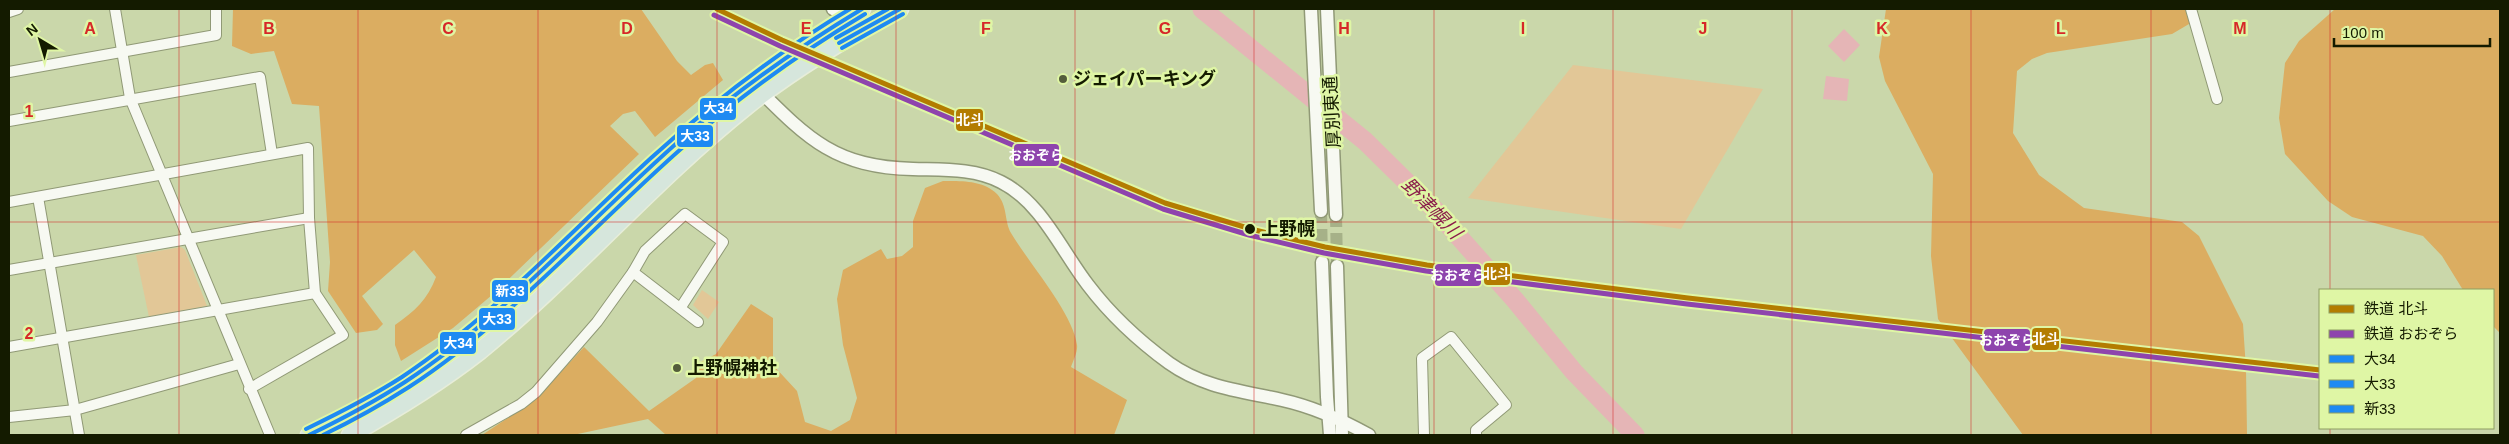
<svg xmlns="http://www.w3.org/2000/svg" width="2509" height="444" font-family="Helvetica,'Noto Sans JP',sans-serif">
<rect width="100%" height="100%" fill="#cad7aa"/>
<!-- green -->
<g fill="#e2c797">
<polygon points="1573,65 1763,89 1681,229 1468,198"/>
<polygon points="181,247 185,250 207,306 149,317 136,255"/>
<polygon points="702,290 719,302 708,319 693,305"/>
</g>
<!-- forest -->
<g fill="#dbad61">
<path d="M233,9h408l36,52 14,14 14,-10 8,-2 10,17 -68,57 -20,-26 -12,3 -13,12 29,28 -147,141 -39,33 -52,33 -6,-16v-20c19,-13 33,-26 41,-48l-22,-27 -52,46 21,28 -6,6 -21,3 -28,-42 2,-29 -11,-156 -27,-2 -18,-53 -23,3 -19,-8z"/>
<polygon points="1886,9 2189,9 2189,24 2172,34 2047,53 2032,59 2017,71 2013,133 2039,175 2084,208 2182,222 2199,236 2243,324 2246,369 2247,435 2023,435 1938,319 1931,256 1933,174 1885,81 1879,57"/>
<polygon points="2335,9 2500,9 2500,333 2493,326 2493,290 2463,290 2442,256 2423,236 2352,217 2328,201 2285,154 2279,118 2285,63 2299,41"/>
<path d="M943,181c18,0 40,-1 54,13 11,12 7,27 14,39 17,29 62,80 66,112 1,6 -4,16 -6,22l56,33 -13,35h-448l-18,-16 -75,16h-91l53,-35 49,-53 65,64 47,-33 3,-15 17,-9 35,-50 22,14v47l24,26 8,31 26,9 19,-11 7,-22 -14,-53 -6,-46 6,-29 38,-21 6,10 15,-3 11,-9v-26l12,-33z"/>
</g>
<!-- water -->
<g fill="#e5b5b6">
<polygon points="1844,29 1860,45 1844,62 1828,46"/>
<polygon points="1826,76 1849,79 1847,101 1823,99"/>
</g>
<g fill="none" stroke-linecap="round" stroke-linejoin="round">
<!-- river -->
<polyline stroke="#e5b5b6" stroke-width="19" points="1202,9 1365,141 1436,211 1515,300 1574,372 1635,435"/>
<!-- tertiary-tunnel -->
<g stroke="#a6b188" stroke-width="12" stroke-dasharray="12 6" stroke-linecap="butt">
<polyline points="1321,211 1322,262"/>
<polyline points="1336,215 1337,266"/>
</g>
<!-- minor casing -->
<g stroke="#909976" stroke-width="12">
<g id="minor">
<polyline points="115,9 130,98 270,435"/>
<polyline points="2191,9 2217,99"/>
<polyline points="9,12 18,9"/>
<polyline points="9,72 216,35 216,9"/>
<polyline points="9,121 260,77 272,154"/>
<polyline points="38,197 79,435"/>
<polyline points="9,202 308,148 309,218 315,293 343,335 249,389"/>
<polyline points="9,270 309,218"/>
<polyline points="633,272 698,322"/>
<polyline points="9,347 315,293"/>
<polyline points="9,417 75,410 239,364"/>
<polyline points="466,435 521,404 536,392 597,322 633,272 645,251 685,214 723,242 681,307"/>
<polyline points="1424,435 1422,358 1451,337 1506,405 1476,430 1476,435"/>
</g>
</g>
<!-- tertiary casing -->
<g stroke="#909976" stroke-width="15">
<g id="tertiary">
<polyline points="833,9 864,28"/>
<polyline points="1311,9 1321,211"/>
<polyline points="1327,9 1336,215"/>
<path d="M758,89c51,51 78,78 155,80 29,1 61,-1 88,13 40,20 60,68 87,103 22,29 51,56 81,78 35,25 73,28 113,37 32,7 60,20 87,35"/>
<polyline points="1322,262 1327,397 1330,435"/>
<polyline points="1337,266 1342,435"/>
</g>
</g>
<!-- trunk casing -->
<g stroke="#e7edd9" stroke-width="19">
<g id="trunk">
<path d="M309,435c137,-59 238,-171 345,-271 64,-59 133,-112 208,-155"/>
<path d="M350,435c45,-25 89,-52 130,-84 94,-77 173,-170 267,-245 48,-38 100,-69 153,-97"/>
</g>
</g>
<!-- minor -->
<use href="#minor" stroke="#f7f9f2" stroke-width="10"/>
<!-- tertiary -->
<use href="#tertiary" stroke="#f7f9f2" stroke-width="12"/>
<!-- trunk -->
<use href="#trunk" stroke="#d6e6dc" stroke-width="16"/>
<!-- bus-1 casing -->
<g stroke="#dff6a5" stroke-width="8">
<g id="bus-1">
<polyline points="839,43 900,9"/>
<path d="M309,435c33,-16 65,-33 96,-53 102,-67 182,-160 273,-240 57,-50 119,-94 184,-133"/>
</g>
</g>
<!-- bus-2 casing -->
<g stroke="#dff6a5" stroke-width="8">
<g id="bus-2">
<polyline points="842,48 903,14"/>
<path d="M323,435c29,-14 58,-30 86,-48 101,-66 182,-159 273,-239 56,-51 118,-95 183,-134"/>
</g>
</g>
<!-- bus-3 casing -->
<g stroke="#dff6a5" stroke-width="8">
<g id="bus-3">
<polyline points="836,38 888,9"/>
<path d="M306,429c33,-16 65,-32 96,-52 93,-62 168,-145 249,-219 62,-56 128,-107 199,-149"/>
</g>
</g>
<!-- bus-1 -->
<use href="#bus-1" stroke="#1e8af2" stroke-width="4"/>
<!-- bus-2 -->
<use href="#bus-2" stroke="#1e8af2" stroke-width="4"/>
<!-- bus-3 -->
<use href="#bus-3" stroke="#1e8af2" stroke-width="4"/>
<!-- rail-1 casing -->
<g stroke="#dff6a5" stroke-width="9">
<polyline id="rail-1" points="717,9 782,40 1165,203 1251,229 1325,247 1427,265 1688,298 2320,370"/>
</g>
<!-- rail-2 casing -->
<g stroke="#dff6a5" stroke-width="9">
<polyline id="rail-2" points="714,15 780,46 1163,209 1249,235 1324,253 1426,271 1687,304 2319,376"/>
</g>
<!-- rail-1 -->
<use href="#rail-1" stroke="#b37c00" stroke-width="5"/>
<!-- rail-2 -->
<use href="#rail-2" stroke="#8e44ad" stroke-width="5"/>
</g>
<!-- grid -->
<path fill="none" stroke="#d62828" stroke-width="1" stroke-opacity="0.55" d="M179,9v426M358,9v426M538,9v426M717,9v426M896,9v426M1075,9v426M1254,9v426M1434,9v426M1613,9v426M1792,9v426M1971,9v426M2151,9v426M2330,9v281M9,222h2491M2330,428v7"/>
<!-- markers -->
<g fill="#545d3b" stroke="#dff6a5" stroke-width="2">
<circle cx="1063" cy="79" r="5"/>
<circle cx="677" cy="368" r="5"/>
</g>
<circle fill="#141b00" stroke="#dff6a5" stroke-width="2" cx="1250" cy="229" r="6"/>
<g text-anchor="middle" stroke-width="5" stroke-linejoin="round" paint-order="stroke">
<!-- poi labels -->
<g font-size="18" font-weight="bold" fill="#141b00" stroke="#dff6a5" text-anchor="start">
<text x="1073" y="85">ジェイパーキング</text>
<text x="687" y="374">上野幌神社</text>
</g>
<!-- street labels -->
<g font-size="18" fill="#141b00" stroke="#dff6a5">
<text transform="translate(1332 112) rotate(-93)" y="6">厚別東通</text>
</g>
<!-- stop labels -->
<g font-size="18" font-weight="bold" fill="#141b00" stroke="#dff6a5" text-anchor="start">
<text x="1261" y="235">上野幌</text>
</g>
<!-- water labels -->
<g font-size="19" font-style="italic" fill="#8b1e4b" stroke="#dff6a5">
<text transform="translate(1432 208) rotate(46)" y="7">野津幌川</text>
</g>
</g>
<g font-size="16" text-anchor="middle" font-weight="bold" fill="#d62828" stroke="#dff6a5" stroke-width="5" stroke-linejoin="round" paint-order="stroke">
<text x="90" y="34">A</text>
<text x="269" y="34">B</text>
<text x="448" y="34">C</text>
<text x="627" y="34">D</text>
<text x="806" y="34">E</text>
<text x="986" y="34">F</text>
<text x="1165" y="34">G</text>
<text x="1344" y="34">H</text>
<text x="1523" y="34">I</text>
<text x="1703" y="34">J</text>
<text x="1882" y="34">K</text>
<text x="2061" y="34">L</text>
<text x="2240" y="34">M</text>
<text x="29" y="117">1</text>
<text x="29" y="339">2</text>
</g>
<g stroke="#dff6a5" stroke-width="2">
<rect x="699" y="97" width="38" height="24" rx="5" fill="#1e8af2"/>
<rect x="955" y="108" width="29" height="24" rx="5" fill="#b37c00"/>
<rect x="676" y="124" width="38" height="24" rx="5" fill="#1e8af2"/>
<rect x="1013" y="143" width="47" height="24" rx="5" fill="#8e44ad"/>
<rect x="1483" y="262" width="28" height="24" rx="5" fill="#b37c00"/>
<rect x="1434" y="263" width="48" height="24" rx="5" fill="#8e44ad"/>
<rect x="491" y="279" width="38" height="24" rx="5" fill="#1e8af2"/>
<rect x="478" y="307" width="38" height="24" rx="5" fill="#1e8af2"/>
<rect x="2031" y="327" width="29" height="24" rx="5" fill="#b37c00"/>
<rect x="1983" y="328" width="48" height="24" rx="5" fill="#8e44ad"/>
<rect x="439" y="331" width="38" height="24" rx="5" fill="#1e8af2"/>
</g>
<g font-size="14" text-anchor="middle" font-weight="bold" fill="#fff">
<text x="718" y="113">大34</text>
<text x="970" y="125">北斗</text>
<text x="695" y="141">大33</text>
<text x="1036" y="160">おおぞら</text>
<text x="1497" y="279">北斗</text>
<text x="1458" y="280">おおぞら</text>
<text x="510" y="296">新33</text>
<text x="497" y="324">大33</text>
<text x="2046" y="344">北斗</text>
<text x="2007" y="345">おおぞら</text>
<text x="458" y="348">大34</text>
</g>
<!-- border -->
<rect width="2509" height="444" fill="none" stroke="#141b00" stroke-width="20"/>
<!-- legend -->
<rect x="2319" y="289" width="175" height="140" fill="#dff6a5" stroke="#8e9e63"/>
<rect x="2329" y="305" width="25" height="8" fill="#b37c00" stroke="#8e9e63"/>
<text x="2364" y="314" font-size="15" fill="#141b00">鉄道 北斗</text>
<rect x="2329" y="330" width="25" height="8" fill="#8e44ad" stroke="#8e9e63"/>
<text x="2364" y="339" font-size="15" fill="#141b00">鉄道 おおぞら</text>
<rect x="2329" y="355" width="25" height="8" fill="#1e8af2" stroke="#8e9e63"/>
<text x="2364" y="364" font-size="15" fill="#141b00">大34</text>
<rect x="2329" y="380" width="25" height="8" fill="#1e8af2" stroke="#8e9e63"/>
<text x="2364" y="389" font-size="15" fill="#141b00">大33</text>
<rect x="2329" y="405" width="25" height="8" fill="#1e8af2" stroke="#8e9e63"/>
<text x="2364" y="414" font-size="15" fill="#141b00">新33</text>
<!-- north arrow -->
<g transform="translate(40 40) rotate(322)" stroke="#dff6a5" stroke-width="4" paint-order="stroke">
<path d="M0-4L9 19L0 12L-9 19Z" fill="#141b00"/>
<text y="-8" font-size="14" font-weight="bold" text-anchor="middle" fill="#141b00">N</text>
</g>
<!-- scale -->
<path d="M2334 38v8h156v-8" fill="none" stroke="#141b00" stroke-width="2.5"/>
<text x="2342" y="38" font-size="15" fill="#141b00" stroke="#dff6a5" stroke-width="4" paint-order="stroke">100 m</text>
</svg>
